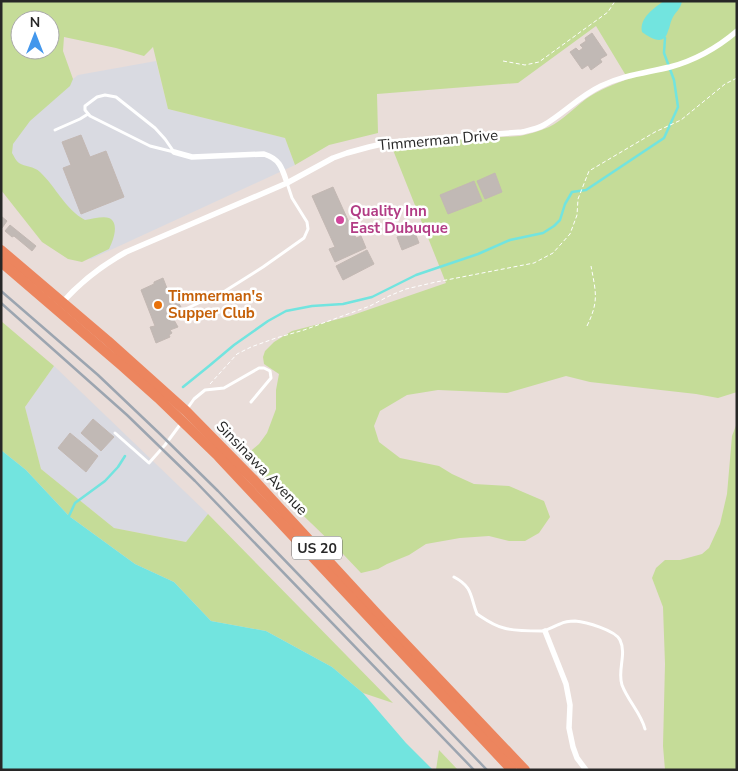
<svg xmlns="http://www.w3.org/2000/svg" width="738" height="771" font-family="'Nunito Sans',sans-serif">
<rect width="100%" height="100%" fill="#e9ddd9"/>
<!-- industrial -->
<g fill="#d9dae1">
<polygon points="156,61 168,109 285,138 295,165 91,259 65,247 1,136 78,75"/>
<polygon points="54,366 208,514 187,542 114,528 41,469 25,407"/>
</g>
<!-- green -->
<g fill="#c5dc98" fill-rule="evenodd">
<path d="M1,1h736v391l-19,6 -22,-4 -106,-12 -24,-6 -59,17 -69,-3 -31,5 -27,16 -6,15 5,16 21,16 39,8 13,8 22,10 35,2 35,15 6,16 -11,16 -14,8h-16l-20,-5 -29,2 -34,6 -17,11 -22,9 -9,5 -17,4 -18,-19 -96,-93 -1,-6 13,-11 8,-11 9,-24v-19l3,-16 -15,-10 -1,-7 2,-6 9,-9 18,-11 58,-15 96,-33 -55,-138 27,-3 102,-6c10,-2 20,-5 29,-9 14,-7 25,-19 37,-28 13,-9 28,-15 42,-20l-32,-53 -78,57 -141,11 1,39 -49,12 -34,20 -10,-27 -117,-29 -15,-62 -9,9 -28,-8 -52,-11 -1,14 10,28 -3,7 -40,35 -17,23 -1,9c2,3 4,8 7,10 6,4 15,3 21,9 16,15 25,37 45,48 7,-1 18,-4 24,-2 11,5 4,23 0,31l-27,13 -14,-3 -26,-17 -41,-52zM20,20h30v30h-30z"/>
<polygon points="1,321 54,366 25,407 41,469 114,528 186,542 208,514 393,703 363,693 332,667 266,631 211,621 174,582 135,564 69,516 26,470 1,450"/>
<polygon points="737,423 737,770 665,770 663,746 665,664 663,607 652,578 656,568 665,560 680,560 702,554 709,548 720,524 727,494 732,436"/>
<polygon points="439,750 458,770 436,770"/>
</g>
<!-- water -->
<g fill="#72e4df">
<path d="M664,1h18c-1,8 -7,11 -10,18 -2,4 -2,8 -4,12 -4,15 -16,8 -26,1 -3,-14 12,-24 22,-31z"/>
<polygon points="1,450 26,470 69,516 135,564 174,582 211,621 266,631 332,667 363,693 406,743 433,770 1,770"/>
</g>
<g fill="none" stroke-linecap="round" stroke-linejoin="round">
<!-- stream -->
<g stroke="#72e4df" stroke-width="2.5">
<polyline points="183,387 209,366 234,345 268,321 286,311 312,306 343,304 372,297 416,275 478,254 510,240 543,233 554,226 560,220 565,204 572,192 586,190 664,138 678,107 674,80 664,53 665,38"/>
<polyline points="69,516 75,503 105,481 118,467 125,456"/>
</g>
</g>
<!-- building -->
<g fill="#c1b9b5" stroke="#c3b8b3">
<polygon points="592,33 607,55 600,59 602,62 591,70 588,65 582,69 570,52 576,48 579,51 583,48 580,45 586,41 585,38"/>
<polygon points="81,135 90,157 106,151 124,197 81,214 63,168 71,165 62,142"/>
<polygon points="495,173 502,192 485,199 477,181"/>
<polygon points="474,181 482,201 448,214 440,195"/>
<polygon points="333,187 356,238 361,236 366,248 335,262 329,249 335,247 312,196"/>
<polygon points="1,216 7,221 2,228 1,227"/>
<polygon points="10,225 36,246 32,251 14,236 12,237 5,231"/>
<polygon points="414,230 419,243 402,250 397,237"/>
<polygon points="367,250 374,264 343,280 336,266"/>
<polygon points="163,278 173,304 178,302 181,307 175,311 179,318 174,320 178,327 170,330 172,333 169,335 170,337 156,343 150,327 155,326 141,290 154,284 154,282"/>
<polygon points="93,419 114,437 101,451 81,433"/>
<polygon points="70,433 98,456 86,472 58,448"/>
</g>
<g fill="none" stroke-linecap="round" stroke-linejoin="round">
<!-- path -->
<g stroke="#fff" stroke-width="1" stroke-dasharray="4 2.5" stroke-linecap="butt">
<polyline points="503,61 525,65 539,62 608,12 615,1"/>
<path d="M587,326c12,-25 9,-33 4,-60"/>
<polyline points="210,384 237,354 251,347 276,338 304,330 370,306 389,296 406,289 436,282 534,263 553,253 570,234 577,215 578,199 589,171 655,132 681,120 725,84 737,78"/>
</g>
<!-- service -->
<g stroke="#fff" stroke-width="3">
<polygon points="105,95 116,97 155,128 165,139 174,152 150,146 90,116 85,110 85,106 97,97"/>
<polyline points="55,130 80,119 88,114"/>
<polyline points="181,311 225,291 263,267 304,238 308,229 307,222 292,198 287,183"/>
<polyline points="187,409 194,399 205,390 224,388 259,368 264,368 270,371 271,378 251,402"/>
<polyline points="115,433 149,463 165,445 182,422"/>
<path d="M454,577c19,10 16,19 23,37 9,6 17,12 27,14 9,3 28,3 38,3 7,-1 12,-5 18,-7 4,-2 11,-3 15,-3 11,1 40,9 45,19 7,14 -3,31 2,45 6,16 19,28 23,44"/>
</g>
<!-- minor -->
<g stroke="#fff" stroke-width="5.5">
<path d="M174,152l18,5 72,-3c16,5 18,14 23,29"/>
<path d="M61,304c19,-22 40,-38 65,-52l161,-69 46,-25 14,-5 22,-6 22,-5 24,-2 107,-8c8,-2 15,-3 22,-7 20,-12 36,-29 57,-39 23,-11 44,-13 69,-19 26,-7 47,-19 67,-36"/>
<polyline points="545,631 566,684 570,705 569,728 573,747 577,758 586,770"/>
</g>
<!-- trunk -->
<g stroke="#ec855e" stroke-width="10">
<polyline points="1,250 108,341 186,411 253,479 378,615 525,770"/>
<polyline points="1,262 121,365 158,398 218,456 512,770"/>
</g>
<!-- rail -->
<g stroke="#9ca5b0" stroke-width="2.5">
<polyline points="1,291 98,375 160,434 218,491 487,770"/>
<polyline points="1,303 127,415 195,481 474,770"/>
</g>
</g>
<!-- markers -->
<circle fill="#d1479c" stroke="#fff" stroke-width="2" cx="340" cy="220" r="5"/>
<circle fill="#e8710a" stroke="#fff" stroke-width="2" cx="158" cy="305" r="5"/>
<g text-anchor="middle" stroke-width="5" stroke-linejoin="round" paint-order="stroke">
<!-- shield labels -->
<rect fill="#fff" stroke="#686868" stroke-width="1" x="292" y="536.5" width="50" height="23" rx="4"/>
<g font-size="14" font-weight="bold" fill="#272727">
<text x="317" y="553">US 20</text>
</g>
<!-- street labels -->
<g font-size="15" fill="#272727" stroke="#fff">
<text transform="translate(438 140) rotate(-5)" y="5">Timmerman Drive</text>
<text transform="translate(262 468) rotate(46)" y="5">Sinsinawa Avenue</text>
</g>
<!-- hotel labels -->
<g font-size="15" font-weight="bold" fill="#b23c85" stroke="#fff" text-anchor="start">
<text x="350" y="216">Quality Inn<tspan x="350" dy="17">East Dubuque</tspan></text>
</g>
<!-- food labels -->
<g font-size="15" font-weight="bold" fill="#c56008" stroke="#fff" text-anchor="start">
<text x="168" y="301">Timmerman's<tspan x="168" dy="17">Supper Club</tspan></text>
</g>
</g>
<!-- border -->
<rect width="738" height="771" fill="none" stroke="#272727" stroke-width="5"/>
<!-- north arrow -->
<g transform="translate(35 35)"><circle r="24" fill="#ffffff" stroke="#a9a9a9"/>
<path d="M0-4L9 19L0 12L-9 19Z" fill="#4397ec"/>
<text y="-8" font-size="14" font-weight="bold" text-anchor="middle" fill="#272727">N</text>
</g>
</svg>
